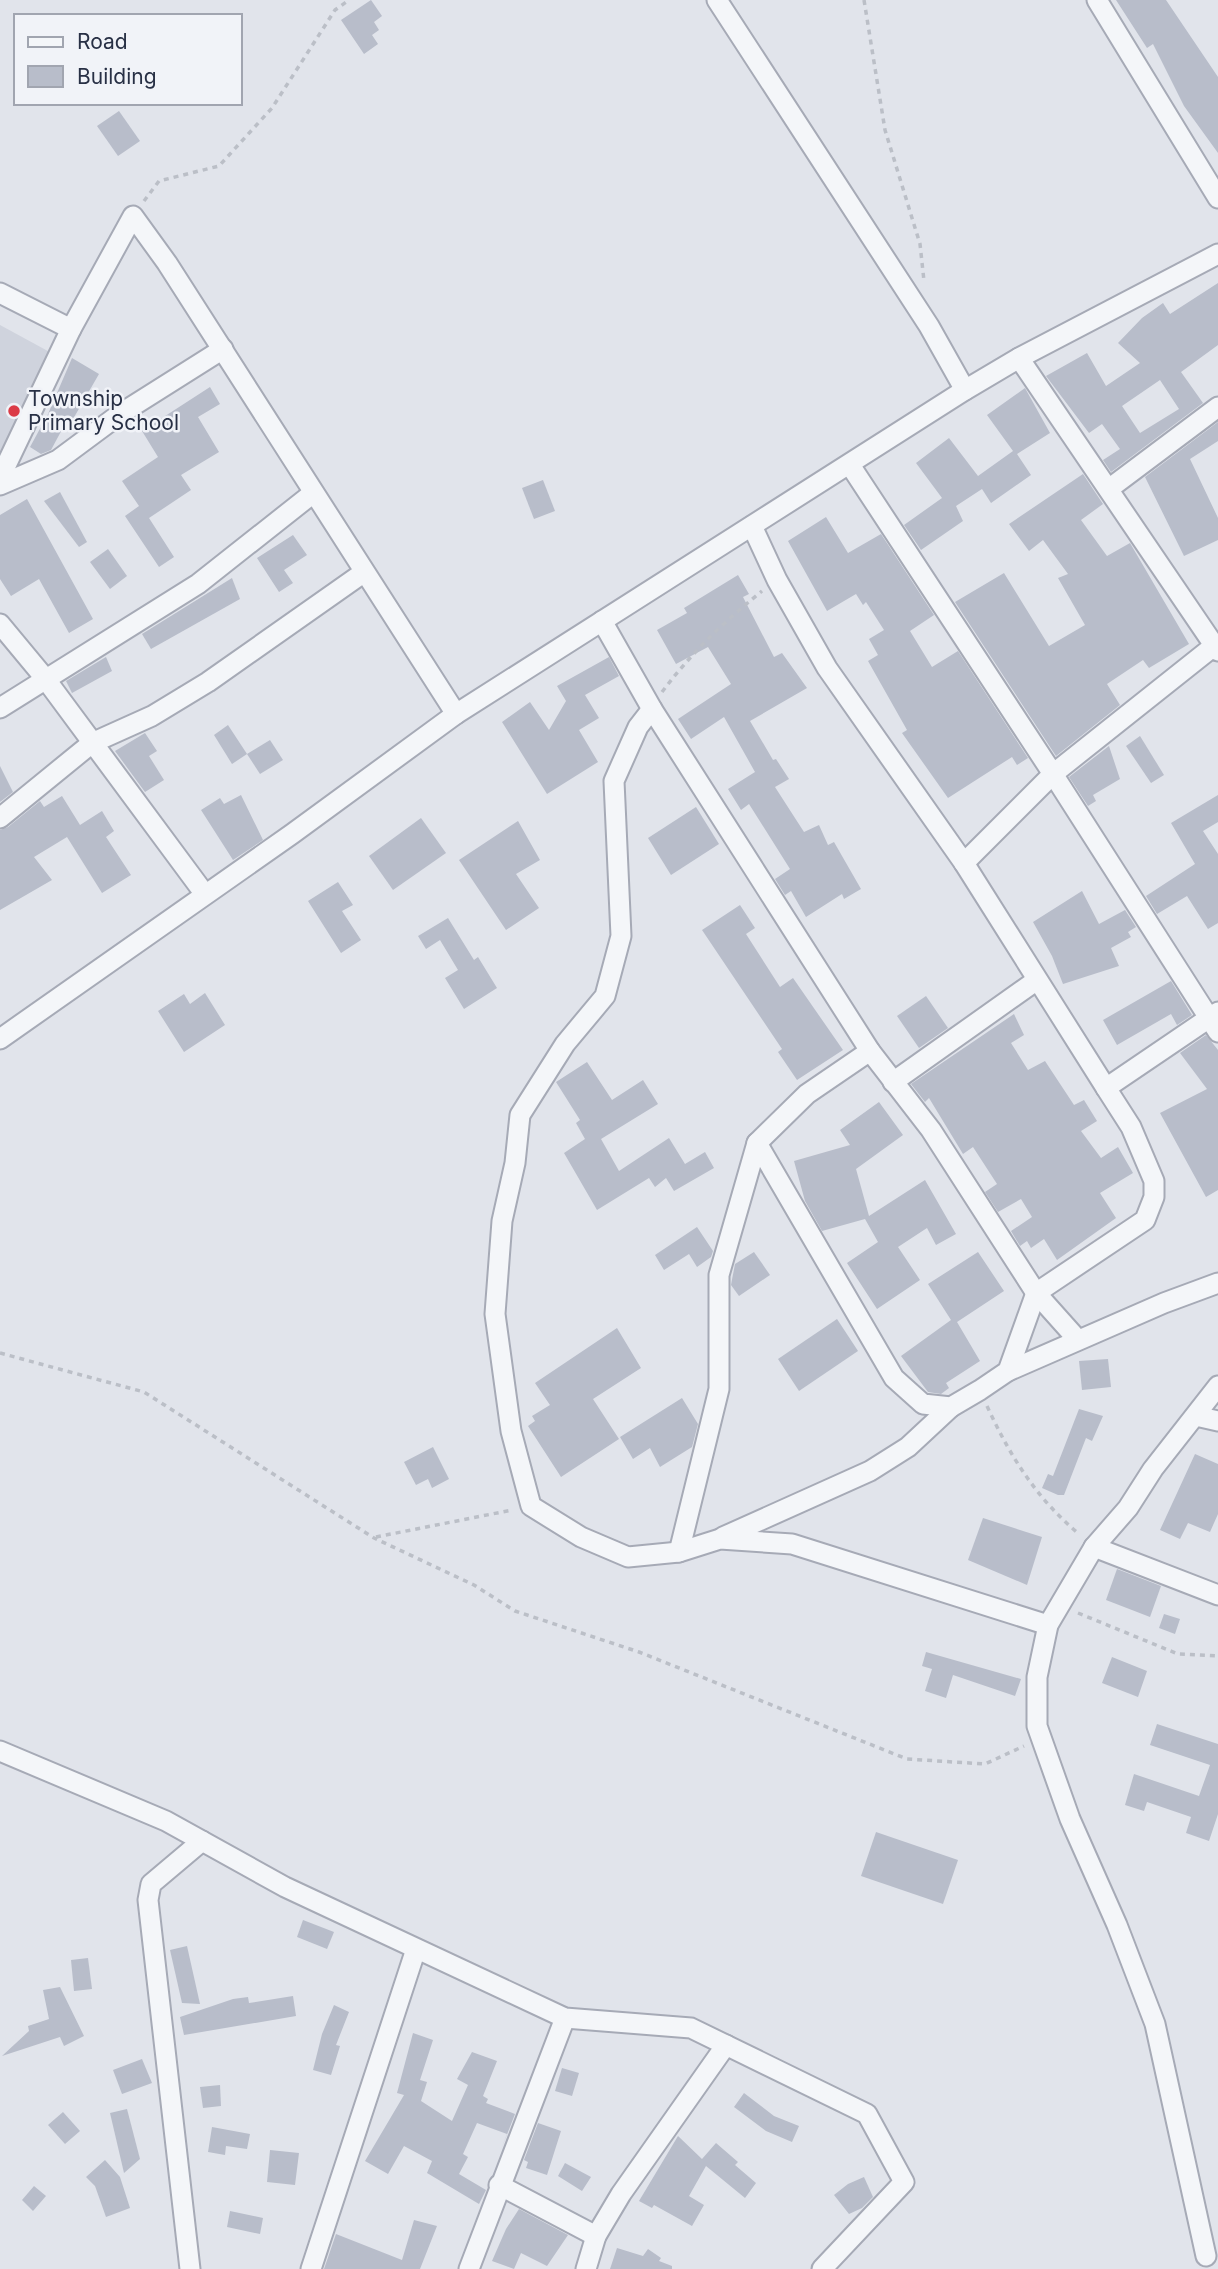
<svg xmlns="http://www.w3.org/2000/svg" width="1218" height="2269" font-family="Inter,sans-serif">
<rect width="100%" height="100%" fill="#e1e4eb"/>
<!-- built -->
<polygon fill="#cfd3dd" points="0,325 57,356 0,466"/>
<!-- building -->
<g fill="#b8bdca" fill-rule="evenodd">
<polygon points="371,0 382,16 374,22 379,30 372,35 378,44 364,54 341,20"/>
<polygon points="1116,0 1166,0 1218,77 1218,153 1184,106 1153,44 1147,48"/>
<polygon points="119,111 140,141 118,156 97,126"/>
<path d="M1218,283v62l-37,27 22,31 -92,69 -8,-12 17,-11 -18,-25 -13,9 -43,-57 41,-23 19,33 34,-23 -22,-20 24,-25 21,-15 7,11zM1160,380l19,29 -39,24 -18,-27z"/>
<polygon points="72,358 99,374 69,426 65,424 51,450 41,454 30,447 48,414"/>
<polygon points="210,387 220,404 198,417 219,452 181,475 191,490 149,518 174,557 159,567 125,516 139,506 122,481 158,457 142,431"/>
<polygon points="1025,388 1050,433 1017,454 1031,475 991,503 982,489 956,506 963,521 921,550 904,525 942,498 916,463 949,438 978,476 1013,451 987,415"/>
<polygon points="1218,422 1218,441 1190,459 1218,518 1218,540 1184,556 1145,477"/>
<polygon points="1083,474 1103,504 1081,520 1107,556 1130,543 1189,644 1149,668 1143,660 1107,684 1120,705 1056,756 955,602 1004,573 1049,646 1085,625 1058,578 1068,574 1043,540 1029,551 1009,524"/>
<polygon points="543,480 555,511 534,519 522,488"/>
<polygon points="60,492 87,542 79,547 44,501"/>
<polygon points="27,499 93,619 69,633 39,579 11,596 0,579 0,515"/>
<polygon points="826,517 848,553 881,534 934,615 910,631 932,667 958,651 1028,758 1017,765 1012,757 948,798 902,733 907,730 868,661 878,655 869,639 884,630 866,602 863,605 856,594 827,611 788,541"/>
<polygon points="293,535 307,555 284,570 293,583 279,592 257,558"/>
<polygon points="108,549 127,576 110,589 90,562"/>
<polygon points="738,575 749,594 743,597 774,657 782,653 807,688 750,721 773,760 776,759 789,779 775,787 804,832 819,825 828,845 834,842 861,889 844,899 842,894 806,917 791,891 785,895 775,879 790,869 749,804 741,810 728,789 755,772 724,717 691,739 678,719 731,684 708,647 676,664 657,630 687,613 684,608"/>
<polygon points="232,578 240,599 151,649 142,634"/>
<polygon points="106,657 112,671 72,693 66,681"/>
<polygon points="609,657 619,676 585,695 599,718 579,730 598,762 547,794 502,722 530,702 549,730 566,701 557,686"/>
<polygon points="228,725 247,754 232,764 214,735"/>
<polygon points="145,733 157,751 149,756 164,780 145,792 115,751"/>
<polygon points="1140,736 1164,775 1151,783 1126,746"/>
<polygon points="270,740 283,760 260,774 247,754"/>
<polygon points="1109,746 1120,779 1093,795 1096,801 1088,806 1069,777"/>
<polygon points="0,766 13,792 0,802"/>
<polygon points="241,795 263,840 233,860 201,810 220,798 224,804"/>
<polygon points="1218,795 1218,822 1203,831 1218,854 1218,923 1208,929 1187,896 1157,914 1146,896 1195,864 1171,823"/>
<polygon points="62,796 80,825 102,811 114,831 106,837 131,875 102,893 67,837 34,857 52,880 0,910 0,830 8,827 40,801 44,807"/>
<polygon points="696,807 719,844 671,875 648,838"/>
<polygon points="421,818 446,853 393,890 369,856"/>
<polygon points="518,821 540,860 516,874 539,908 506,930 459,860"/>
<polygon points="338,882 353,905 342,911 361,940 341,953 308,901"/>
<polygon points="1082,891 1099,924 1125,910 1136,927 1128,932 1131,937 1111,948 1119,966 1063,984 1052,956 1033,922"/>
<polygon points="740,905 755,928 746,934 780,987 793,978 843,1050 797,1080 778,1052 782,1049 702,930"/>
<polygon points="448,918 474,960 478,957 497,988 464,1009 445,978 458,970 440,940 426,949 418,936"/>
<polygon points="1171,981 1192,1015 1177,1025 1171,1014 1117,1045 1103,1020"/>
<polygon points="205,993 225,1025 184,1052 158,1011 184,994 190,1004"/>
<polygon points="926,996 948,1028 919,1048 897,1016"/>
<polygon points="1014,1014 1024,1035 1011,1043 1028,1070 1045,1061 1074,1105 1084,1100 1097,1121 1081,1131 1101,1158 1118,1147 1133,1173 1100,1193 1116,1218 1057,1260 1044,1239 1031,1248 1027,1241 1020,1246 1011,1231 1032,1217 1021,1199 998,1212 985,1192 997,1184 973,1147 963,1154 929,1098 925,1102 911,1084"/>
<polygon points="1206,1035 1218,1050 1218,1190 1206,1197 1160,1113 1207,1089 1180,1053"/>
<polygon points="587,1062 612,1100 643,1080 658,1104 601,1139 619,1171 669,1138 685,1164 705,1152 714,1168 674,1191 666,1178 655,1187 649,1178 597,1210 564,1153 585,1139 576,1123 580,1120 556,1082"/>
<polygon points="879,1102 903,1135 856,1169 869,1216 925,1180 956,1234 936,1245 927,1228 898,1247 920,1280 877,1309 847,1263 878,1242 865,1219 822,1231 805,1201 794,1161 850,1145 840,1130"/>
<polygon points="697,1227 713,1251 711,1257 697,1267 689,1254 664,1270 655,1255"/>
<polygon points="754,1252 770,1275 739,1296 731,1285 735,1264"/>
<polygon points="978,1252 1004,1291 957,1322 980,1361 946,1383 949,1388 941,1394 928,1392 901,1356 951,1320 928,1284"/>
<polygon points="837,1319 858,1351 799,1391 778,1359"/>
<polygon points="617,1328 641,1368 593,1399 619,1439 561,1477 528,1426 535,1421 532,1416 550,1405 535,1383"/>
<polygon points="1108,1359 1111,1387 1082,1390 1079,1361"/>
<polygon points="682,1398 698,1424 692,1447 660,1467 650,1448 633,1459 620,1437"/>
<polygon points="1079,1409 1103,1416 1092,1441 1086,1438 1064,1495 1058,1495 1042,1488 1048,1474 1053,1476"/>
<polygon points="433,1447 449,1479 432,1488 428,1479 416,1485 404,1462"/>
<polygon points="1195,1454 1218,1464 1218,1514 1210,1532 1188,1523 1180,1539 1160,1530"/>
<polygon points="983,1518 1042,1537 1027,1585 968,1560"/>
<polygon points="1117,1569 1161,1586 1150,1617 1106,1600"/>
<polygon points="1164,1614 1180,1619 1175,1634 1159,1628"/>
<polygon points="926,1652 1021,1679 1015,1696 953,1675 946,1698 925,1691 932,1669 922,1666"/>
<polygon points="1112,1657 1147,1671 1138,1697 1102,1683"/>
<polygon points="1157,1724 1218,1744 1218,1814 1209,1841 1186,1833 1191,1817 1147,1802 1144,1811 1125,1805 1134,1774 1199,1796 1210,1765 1150,1745"/>
<polygon points="876,1832 958,1860 943,1904 861,1876"/>
<polygon points="303,1920 334,1932 327,1949 297,1937"/>
<polygon points="187,1946 200,2004 182,2003 170,1950"/>
<polygon points="88,1958 92,1989 74,1991 71,1960"/>
<polygon points="60,1987 84,2036 64,2046 60,2037 2,2056 29,2031 28,2026 49,2019 43,1990"/>
<polygon points="293,1996 296,2016 184,2035 180,2017 233,1999 248,1997 249,2003"/>
<polygon points="334,2005 349,2012 336,2045 340,2046 331,2075 313,2070 322,2034"/>
<polygon points="413,2033 433,2040 420,2080 427,2082 421,2101 452,2121 468,2085 457,2079 472,2052 497,2061 483,2096 488,2099 486,2103 515,2114 501,2150 507,2134 477,2123 463,2154 468,2157 459,2174 486,2190 479,2204 427,2173 432,2161 404,2146 388,2174 365,2161 404,2095 397,2093"/>
<polygon points="142,2059 152,2083 122,2094 113,2070"/>
<polygon points="562,2068 579,2073 572,2096 555,2091"/>
<polygon points="220,2085 221,2106 203,2108 200,2087"/>
<polygon points="744,2093 774,2116 799,2126 792,2142 766,2131 734,2107"/>
<polygon points="127,2109 140,2159 124,2173 110,2113"/>
<polygon points="63,2112 80,2131 65,2144 48,2125"/>
<polygon points="538,2123 561,2131 547,2175 526,2168 528,2162 524,2160"/>
<polygon points="212,2127 250,2134 247,2149 226,2146 225,2155 208,2152"/>
<polygon points="678,2136 702,2159 716,2143 738,2162 735,2165 756,2183 745,2198 706,2166 689,2196 704,2205 692,2226 654,2205 652,2208 639,2201"/>
<polygon points="270,2150 299,2153 295,2185 267,2182"/>
<polygon points="105,2160 120,2177 130,2208 106,2217 95,2186 86,2177"/>
<polygon points="565,2163 591,2177 582,2191 558,2176"/>
<polygon points="864,2177 873,2197 862,2208 849,2214 834,2195 848,2184"/>
<polygon points="34,2186 46,2196 33,2211 22,2200"/>
<polygon points="519,2209 568,2235 547,2266 521,2253 514,2269 492,2261 506,2229"/>
<polygon points="230,2211 263,2218 260,2234 227,2227"/>
<polygon points="414,2220 437,2226 420,2269 324,2269 336,2234 402,2260"/>
<polygon points="617,2248 643,2256 648,2249 661,2258 659,2261 672,2266 672,2269 610,2269"/>
</g>
<g fill="none" stroke-linecap="round" stroke-linejoin="round">
<!-- street casing -->
<g stroke="#a6aab6" stroke-width="23">
<g id="street">
<polyline points="717,0 929,326 965,390"/>
<polyline points="1097,0 1218,198"/>
<polyline points="0,293 71,329"/>
<polyline points="1019,358 1218,651"/>
<polyline points="850,465 1053,774 1218,1032"/>
<polyline points="0,478 71,329 133,216 167,263 456,714"/>
<polyline points="0,485 58,460 120,414 223,349"/>
<polyline points="1110,488 1218,407"/>
<polyline points="752,526 777,580 827,668 964,863 1106,1088 1218,1012"/>
<polyline points="602,621 652,709 870,1051 931,1130 1036,1293 1078,1340"/>
<polyline points="0,624 44,677 204,893"/>
<polyline points="0,708 198,584 312,494"/>
<polyline points="652,709 638,727 614,781 621,936 605,996 565,1044 520,1115 515,1163 502,1221 495,1314 511,1431 531,1506 581,1537 628,1557 679,1552 720,1539 792,1544 1048,1625"/>
<polyline points="0,818 92,743 152,716 208,682 363,573"/>
<polyline points="964,863 1053,774 1214,646"/>
<polyline points="0,1039 292,834 456,714 965,390 1019,358 1218,254"/>
<polyline points="893,1082 1037,980"/>
<polyline points="757,1143 894,1378 923,1404 951,1407 980,1390 1008,1371 1036,1293 1145,1220 1154,1197 1154,1181 1131,1127 1106,1088"/>
<polyline points="1008,1371 1164,1303 1218,1283"/>
<polyline points="1196,1416 1218,1421"/>
<polyline points="723,1537 870,1471 908,1447 951,1407"/>
<polyline points="1094,1547 1218,1595"/>
<polyline points="679,1552 719,1389 719,1275 757,1143 807,1094 870,1051"/>
<polyline points="0,1751 166,1821 285,1887 565,2018 691,2028 867,2114 904,2182 822,2269"/>
<polyline points="499,2185 596,2236"/>
<polyline points="1206,2256 1155,2024 1117,1925 1070,1819 1037,1726 1037,1677 1048,1625 1094,1547 1128,1508 1153,1469 1218,1386"/>
<polyline points="190,2269 148,1900 151,1884 202,1841"/>
<polyline points="311,2269 416,1949"/>
<polyline points="469,2269 565,2018"/>
<polyline points="586,2269 596,2236 621,2194 726,2045"/>
</g>
</g>
<!-- path -->
<g stroke="#bbbfc7" stroke-width="3.5" stroke-dasharray="5 5" stroke-linecap="butt">
<polyline points="864,0 885,130 920,244 924,281"/>
<polyline points="144,201 159,181 219,166 272,108 335,10 349,0"/>
<path d="M662,692c30,-40 62,-70 100,-101"/>
<polyline points="0,1353 144,1392 374,1538 474,1585 515,1611 639,1652 907,1759 985,1764 1024,1746"/>
<path d="M987,1406c23,50 49,92 92,128"/>
<polyline points="376,1537 512,1510"/>
<polyline points="1078,1613 1178,1654 1218,1656"/>
</g>
<!-- street -->
<use href="#street" stroke="#f4f6f9" stroke-width="19"/>
</g>
<!-- markers -->
<circle fill="#db3b47" stroke="#f1f3f8" stroke-width="2.5" cx="14" cy="411" r="7"/>
<g text-anchor="middle" stroke-width="5" stroke-linejoin="round" paint-order="stroke">
<!-- poi labels -->
<g font-size="21" fill="#283045" stroke="#f1f3f8" text-anchor="start">
<text x="28" y="406">Township<tspan x="28" dy="24">Primary School</tspan></text>
</g>
</g>
<!-- legend -->
<rect x="14" y="14" width="228" height="91" fill="#f1f3f8" stroke="#a1a5b0" stroke-width="2"/>
<rect x="28" y="37" width="35" height="10" fill="#f4f6f9" stroke="#a1a5b0" stroke-width="2"/>
<text x="77" y="49" font-size="21" fill="#283045">Road</text>
<rect x="28" y="66" width="35" height="21" fill="#b8bdca" stroke="#a1a5b0" stroke-width="2"/>
<text x="77" y="84" font-size="21" fill="#283045">Building</text>
</svg>
